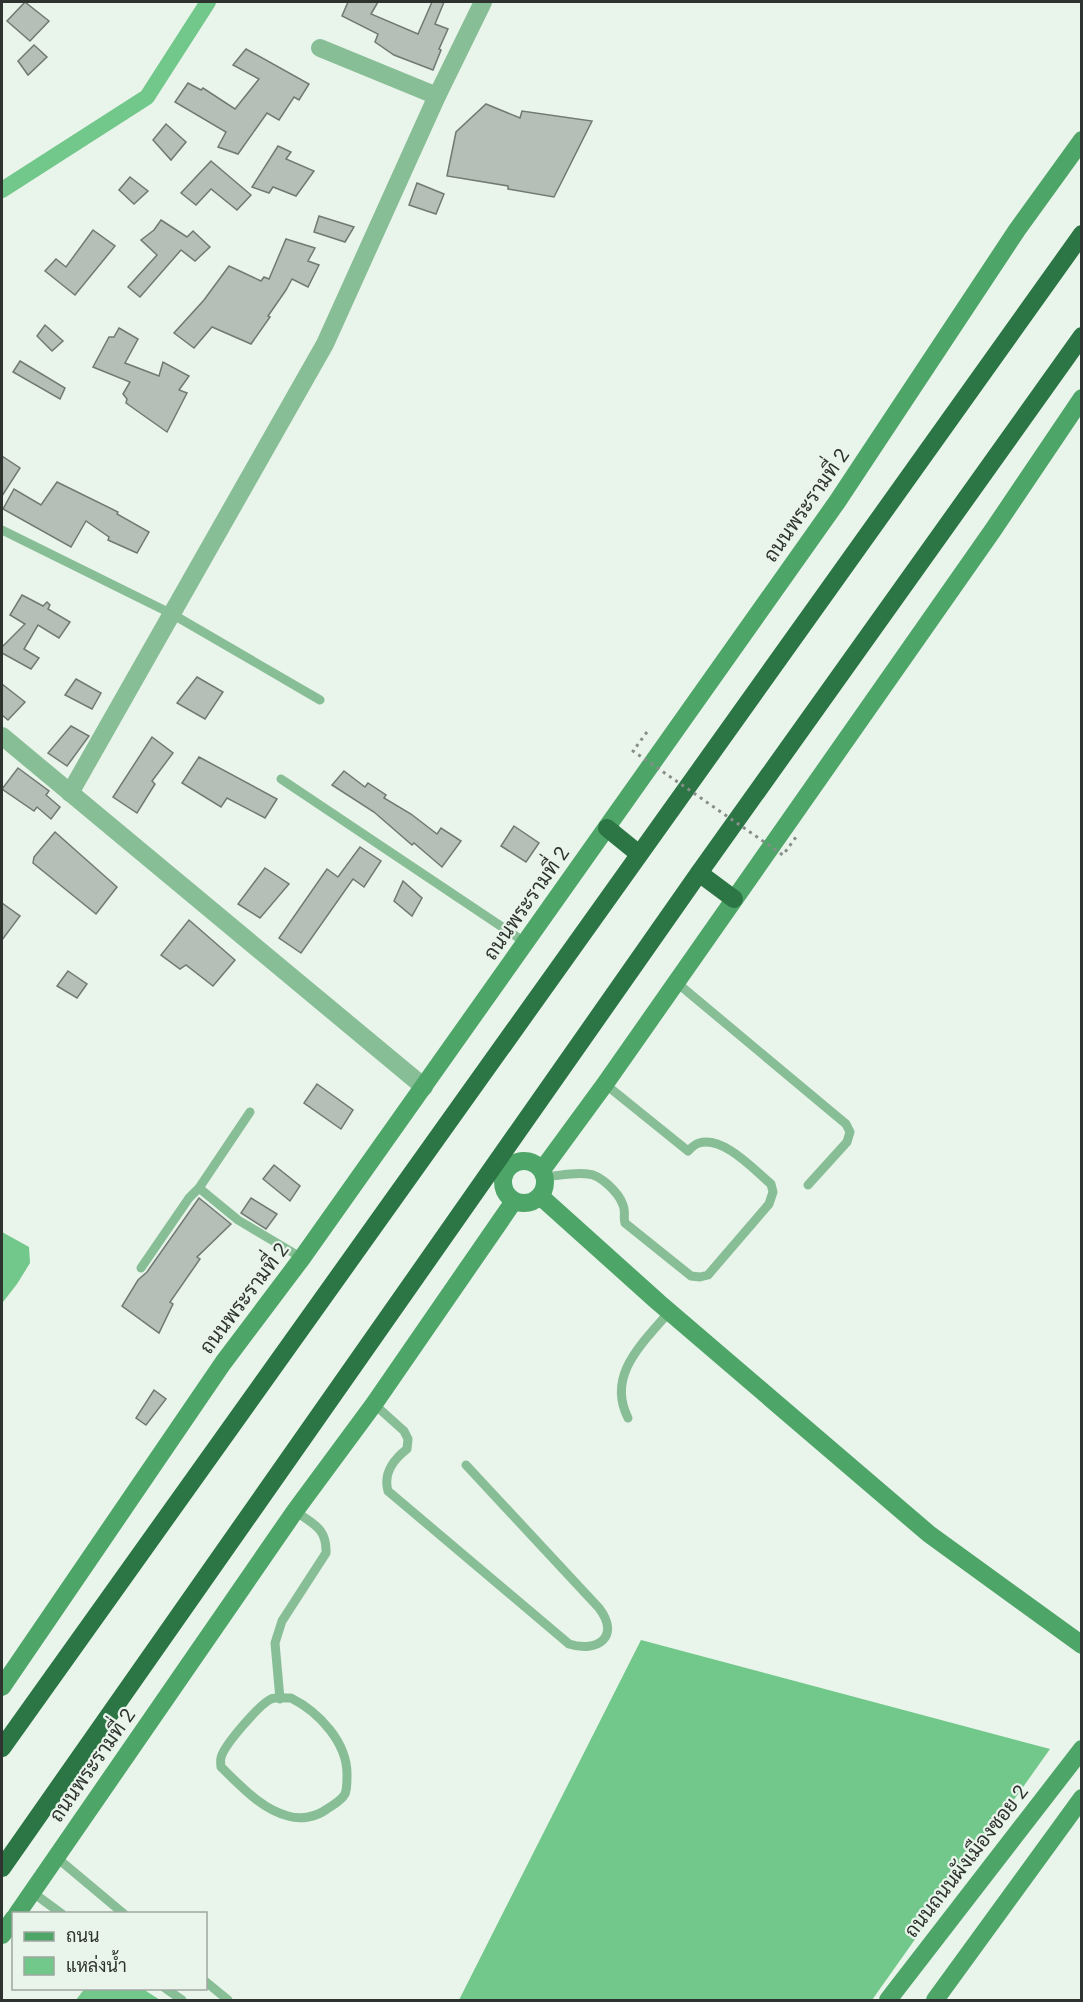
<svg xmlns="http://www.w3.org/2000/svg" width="1083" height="2002" font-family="Roboto,Sarabun,sans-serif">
<rect width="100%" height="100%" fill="#e9f4eb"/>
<!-- water -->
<g fill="#72c78a">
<polygon points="2,1232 29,1247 30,1263 17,1284 3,1302"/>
<polygon points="641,1640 1050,1749 872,2000 459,2000"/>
<polygon points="85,1988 143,1989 160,2000 76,2000"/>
</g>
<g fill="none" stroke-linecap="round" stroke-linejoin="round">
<!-- canal -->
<polyline stroke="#72c78a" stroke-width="16" points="2,190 147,97 208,2"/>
</g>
<!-- building -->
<g fill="#b5bfb7" stroke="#707972" stroke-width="1.5">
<polygon points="25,2 49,21 30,41 7,21"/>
<polygon points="348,2 378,2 371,14 418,34 432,2 444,2 435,24 448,29 439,49 441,50 433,70 394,55 375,42 378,34 342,16"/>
<polygon points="34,45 47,57 28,75 18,61"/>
<polygon points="246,49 309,84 299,100 294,97 279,120 267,113 238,154 218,147 226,132 175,102 188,83 201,90 203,88 235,109 259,79 233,65"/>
<polygon points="486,104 520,118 522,111 592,121 554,197 508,189 508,186 447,176 456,132"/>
<polygon points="166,124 186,142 171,160 153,140"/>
<polygon points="278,146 291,152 286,159 314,171 296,196 273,187 269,193 252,187"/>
<polygon points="211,161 251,195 237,210 211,189 196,205 181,193"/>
<polygon points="130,177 148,191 134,204 119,190"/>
<polygon points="417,183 444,194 436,214 409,205"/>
<polygon points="319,216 354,227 345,242 314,232"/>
<polygon points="161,220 187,237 193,231 210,247 195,261 181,250 140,297 128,287 157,255 141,240 154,230"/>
<polygon points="93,230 115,246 75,295 45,271 56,259 66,267"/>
<polygon points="286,239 315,248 308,261 319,265 308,287 292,279 286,290 268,316 270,317 251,344 212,327 194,348 174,333 204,300 229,266 261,281 264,277 269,279"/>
<polygon points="45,325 63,341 52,351 37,336"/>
<polygon points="119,328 138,339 125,363 159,376 163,362 189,376 179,390 187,393 167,432 126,403 127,399 123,394 130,382 93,367 109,337 114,337"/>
<polygon points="20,361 65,388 60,399 13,372"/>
<polygon points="2,456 20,468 2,496"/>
<polygon points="57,482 118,512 117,514 149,532 137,553 108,540 109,537 86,521 71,547 3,509 14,489 41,505"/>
<polygon points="22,595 43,606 47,602 50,605 48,609 70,622 59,638 38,625 24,649 39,658 31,669 2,653 2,647 25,624 10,615"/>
<polygon points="197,677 223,692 205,719 177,703"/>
<polygon points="76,679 101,693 92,709 65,695"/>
<polygon points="2,684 25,702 8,720 2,715"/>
<polygon points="71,726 89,736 67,766 48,753"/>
<polygon points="152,737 173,753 152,781 155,784 137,813 113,797"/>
<polygon points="199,757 277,799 265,818 227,798 221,807 182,783"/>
<polygon points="18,768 49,791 46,795 60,807 51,819 37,807 34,811 2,789"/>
<polygon points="344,771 365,787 368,783 386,795 384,798 411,814 437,834 441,828 461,841 442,867 414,843 412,845 374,812 332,785"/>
<polygon points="514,826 539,843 526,862 501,846"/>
<polygon points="55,832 117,887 96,914 33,863 34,857"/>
<polygon points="360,847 381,861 364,887 353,879 301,953 279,938 327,869 338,877"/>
<polygon points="265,868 289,884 260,918 238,904"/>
<polygon points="403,881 422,898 412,916 394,901"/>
<polygon points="2,903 20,916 2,940"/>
<polygon points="189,920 235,960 213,986 186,965 180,969 161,955"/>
<polygon points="68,971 87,984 77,998 57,986"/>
<polygon points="317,1084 353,1110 341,1129 304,1103"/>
<polygon points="274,1165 300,1186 290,1201 263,1179"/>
<polygon points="199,1198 231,1224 197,1257 200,1259 170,1302 173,1304 159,1333 122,1306 138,1280 147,1272"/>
<polygon points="251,1198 277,1214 266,1229 241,1213"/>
<polygon points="154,1390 166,1399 146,1425 136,1418"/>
</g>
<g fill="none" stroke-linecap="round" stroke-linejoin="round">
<!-- lane -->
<g stroke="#88be96" stroke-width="9">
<polyline points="2,530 172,614 320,700"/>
<polyline points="281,779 526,943"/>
<polyline points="676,982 846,1124 850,1132 847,1142 808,1185"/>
<path d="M544,1177c14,-1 30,-5 44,-3 13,1 31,19 35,31 3,6 0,12 2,18l66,53 9,1 8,-2 61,-71 4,-12 -2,-8c-17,-14 -47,-48 -72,-41 -4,1 -8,5 -11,8l-83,-67"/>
<polyline points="199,1188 238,1220 302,1258"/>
<polyline points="141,1268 189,1198 199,1188 250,1112"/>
<path d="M374,1404l30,27 4,8 -1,10c-14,11 -24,24 -19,42l181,153c28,9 52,-7 30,-36l-133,-143"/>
<path d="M628,1418c-22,-43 15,-75 41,-106"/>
<path d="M291,1698c28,14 57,45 56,78 0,6 0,13 -2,18 -4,7 -12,11 -18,15 -11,8 -26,11 -39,7 -27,-7 -47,-30 -67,-49 0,-1 -1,-8 0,-9 2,-12 39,-54 50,-59 5,-2 14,-1 20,-1z"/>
<path d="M280,1699l-5,-56 7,-22 44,-68c1,-25 -13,-29 -31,-42"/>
<polyline points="56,1857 124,1914"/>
<polyline points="32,1892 62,1914"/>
<polyline points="206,1982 228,2000"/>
<polyline points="165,1988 182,2000"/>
</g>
<!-- street -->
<g stroke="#88be96" stroke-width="18">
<polyline points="320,48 437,96"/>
<polyline points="2,736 424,1087"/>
<polyline points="70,793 325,344 437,96 483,2"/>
</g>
<!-- secondary -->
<g stroke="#4ea568" stroke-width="18">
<circle cx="524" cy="1182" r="21"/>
<polyline points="542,1170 605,1084 993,530 1082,398"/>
<polyline points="540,1196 658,1302 929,1534 1082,1645"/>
<polyline points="2,1687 223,1363 302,1258 837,502 1017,230 1082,140"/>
<polyline points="17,1914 295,1511 374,1404 514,1201"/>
<polyline points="2,1935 14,1918"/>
<polyline points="888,2000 1082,1749"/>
<polyline points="935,2000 1082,1798"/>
</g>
<!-- highway -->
<g stroke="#2b7644" stroke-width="18">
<polyline points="607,828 639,854"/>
<polyline points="699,873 734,899"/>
<polyline points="2,1748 1082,234"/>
<polyline points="2,1868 699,873 1082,336"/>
</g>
<!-- path-bridge -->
<polyline stroke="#878e88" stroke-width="3" stroke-dasharray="3 4.5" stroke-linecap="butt" points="647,732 633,751 783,855 796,837"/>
</g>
<g text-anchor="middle" stroke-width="4.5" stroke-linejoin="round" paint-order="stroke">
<!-- street labels -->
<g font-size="20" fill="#2f3330" stroke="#e9f4eb">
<text transform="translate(806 505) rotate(-55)" y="7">ถนนพระรามที่ 2</text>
<text transform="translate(526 903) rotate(-55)" y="7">ถนนพระรามที่ 2</text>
<text transform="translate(244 1298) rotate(-53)" y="7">ถนนพระรามที่ 2</text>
<text transform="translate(92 1765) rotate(-55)" y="7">ถนนพระรามที่ 2</text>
<text transform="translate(966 1861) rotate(-52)" y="7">ถนนถนนผังเมืองซอย 2</text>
</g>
</g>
<!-- border -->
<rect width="1083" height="2002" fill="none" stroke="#2f3330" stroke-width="6"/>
<!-- legend -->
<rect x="12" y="1912" width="195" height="78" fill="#e9f4eb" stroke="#9fa7a0" stroke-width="1.5"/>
<rect x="24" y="1932" width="30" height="9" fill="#4ea568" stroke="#9fa7a0" stroke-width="1.5"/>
<text x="66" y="1942" font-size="18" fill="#2f3330">ถนน</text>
<rect x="24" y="1957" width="30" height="18" fill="#72c78a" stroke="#9fa7a0" stroke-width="1.5"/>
<text x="66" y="1972" font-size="18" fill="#2f3330">แหล่งน้ำ</text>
</svg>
